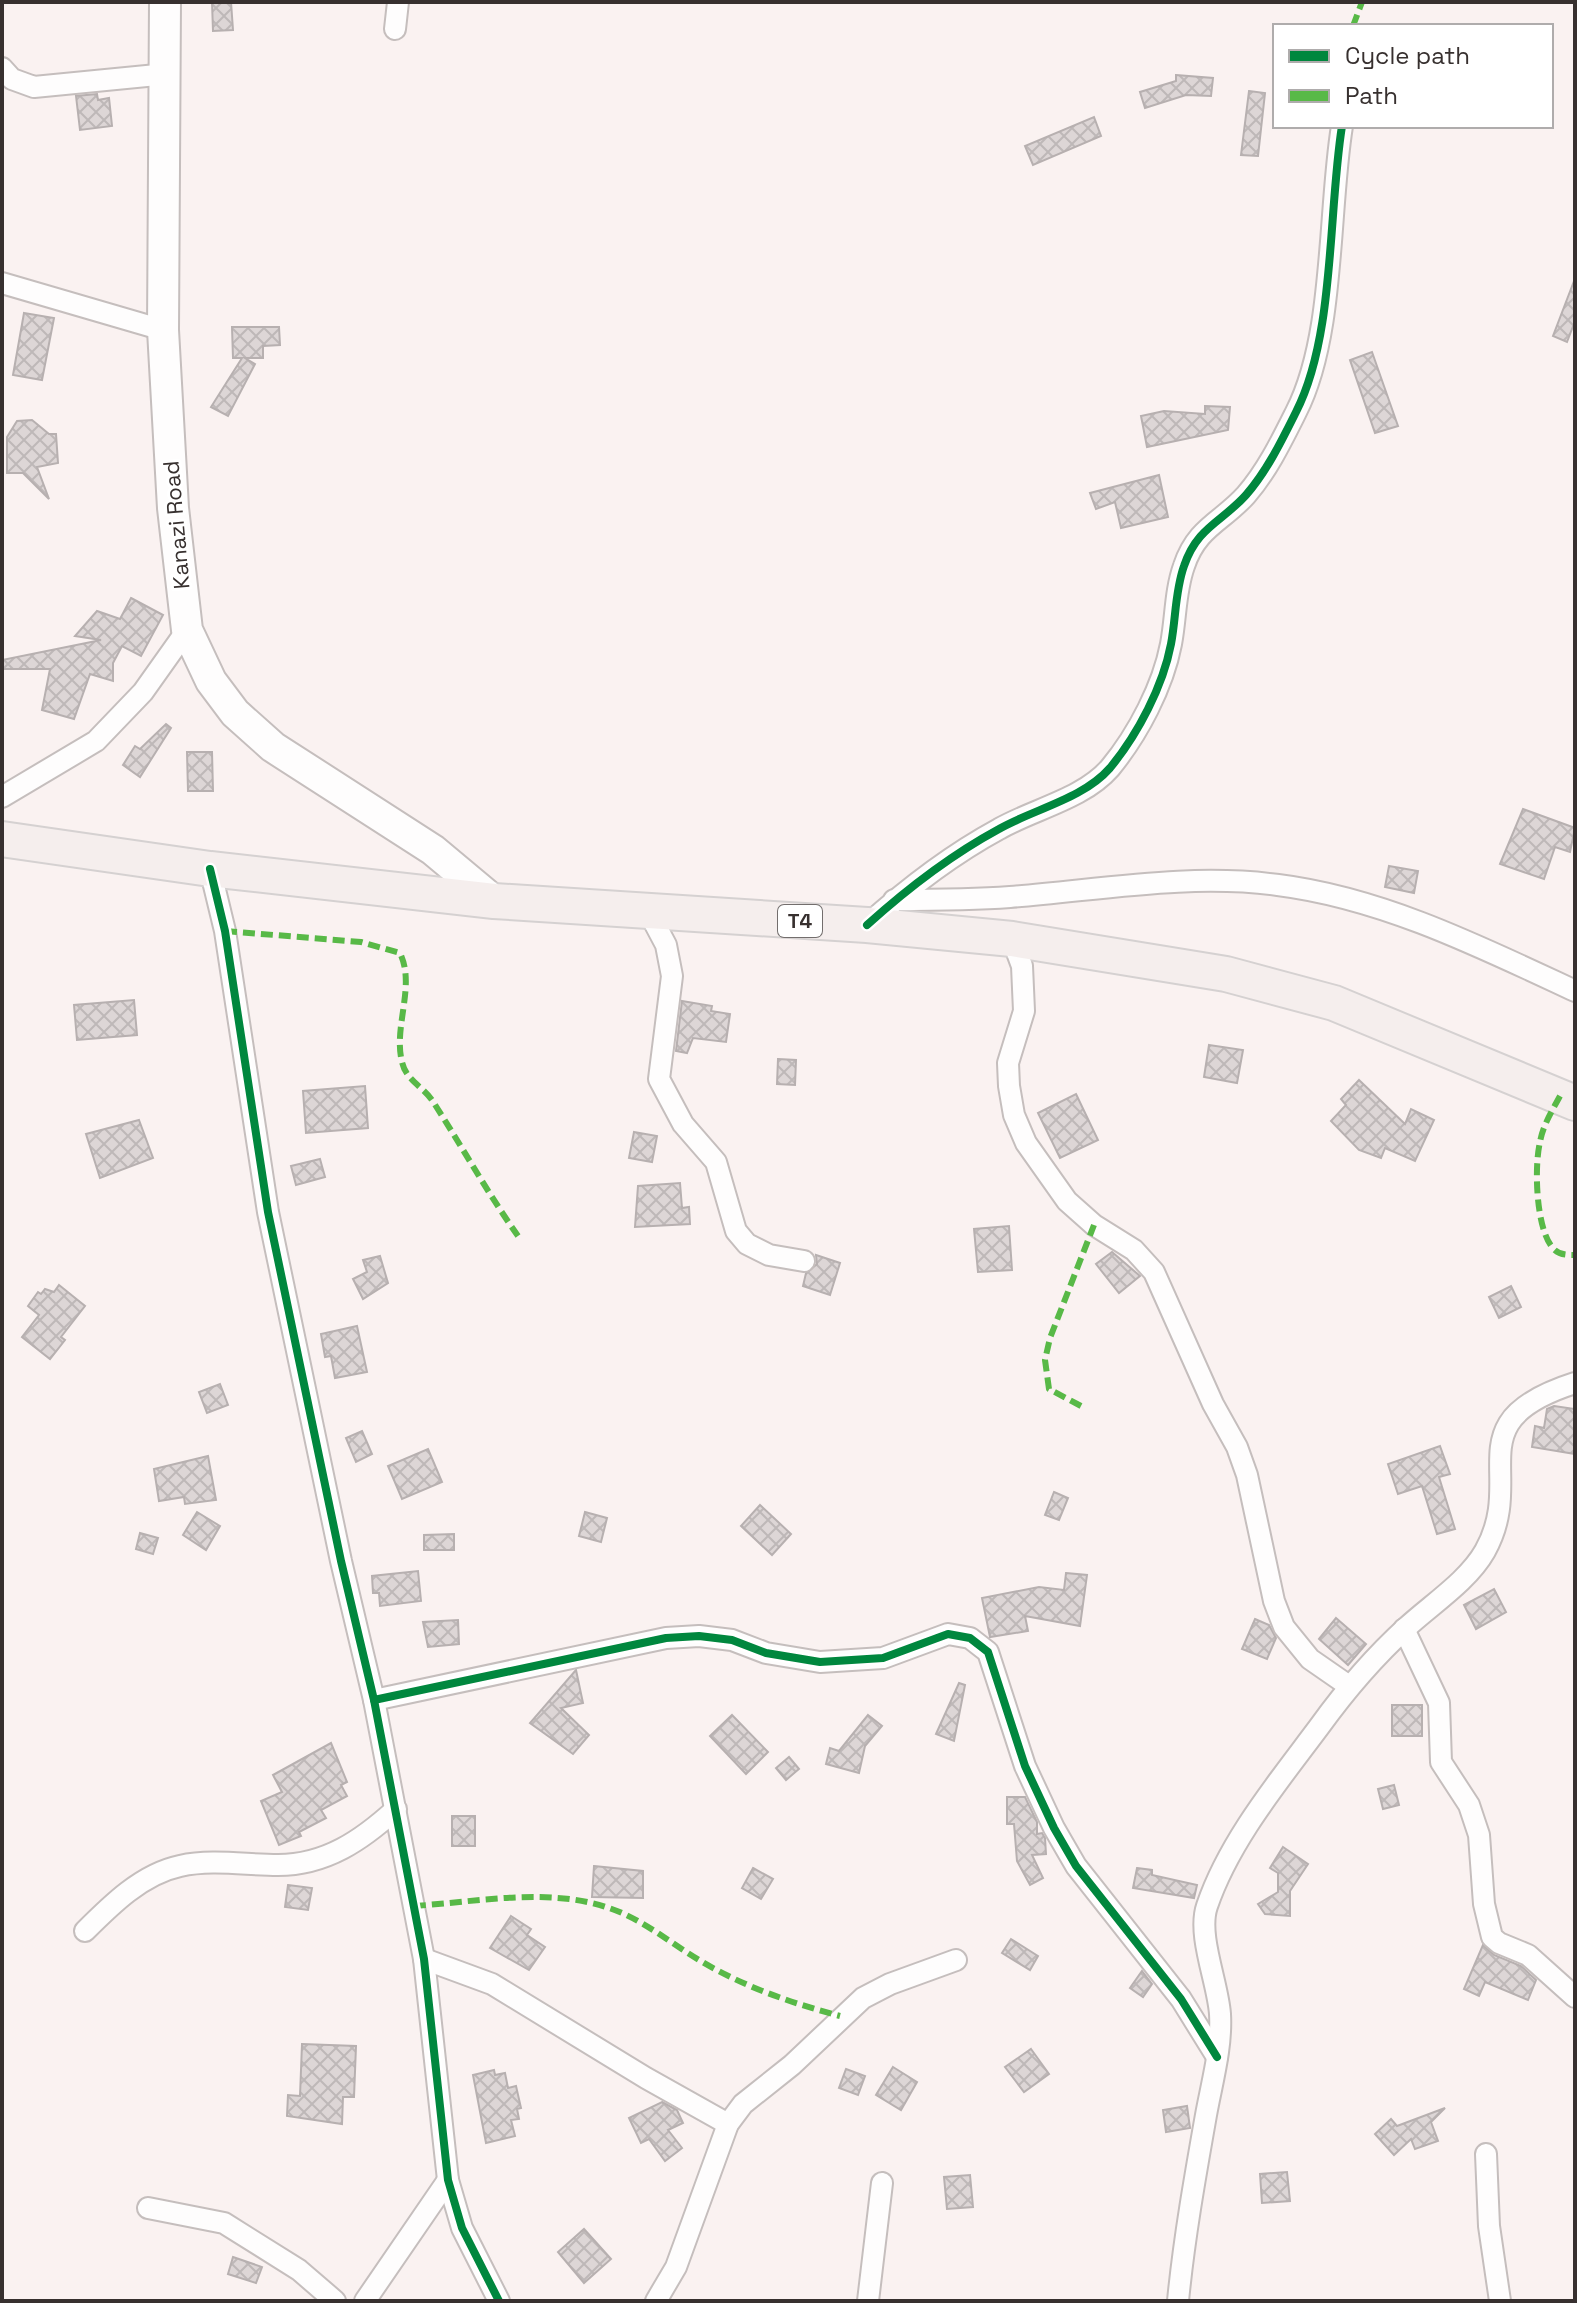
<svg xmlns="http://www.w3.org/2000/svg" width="1577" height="2303" font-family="'Space Grotesk',sans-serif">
<defs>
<pattern id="building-cross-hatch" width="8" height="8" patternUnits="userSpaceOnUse" patternTransform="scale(2)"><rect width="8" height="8" fill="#ddd6d6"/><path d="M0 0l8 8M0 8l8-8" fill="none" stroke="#beb8b8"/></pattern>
</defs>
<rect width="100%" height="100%" fill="#faf2f1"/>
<!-- building -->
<g fill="url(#building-cross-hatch)" stroke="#b7b0b0" stroke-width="2">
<polygon points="212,2 231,2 233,30 213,31"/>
<polygon points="1176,75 1213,78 1211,96 1186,95 1145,108 1140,92 1176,81"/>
<polygon points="1249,91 1265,93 1258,156 1241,155"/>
<polygon points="97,94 98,100 109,98 112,126 80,130 76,96"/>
<polygon points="1094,117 1101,136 1033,165 1025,146"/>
<polygon points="1574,281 1575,321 1567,342 1553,336"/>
<polygon points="24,313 54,318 42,380 13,375"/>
<polygon points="232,327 279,327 280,345 263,346 263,358 245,358 255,364 228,416 211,407 242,358 233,358"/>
<polygon points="1372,352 1398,426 1375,433 1350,360"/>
<polygon points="1205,406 1230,407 1228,430 1147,447 1141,416 1164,411 1205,414"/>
<polygon points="32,420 49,434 56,434 58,463 37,467 49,499 23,473 7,473 7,437 17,421"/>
<polygon points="1159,475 1168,517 1121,528 1115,502 1096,509 1090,493"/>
<polygon points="131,598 163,615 141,656 122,646 113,663 113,681 90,674 74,719 42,710 50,669 2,669 2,660 101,640 75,636 97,611 120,619"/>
<polygon points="166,724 171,728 140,777 123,765 135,746 140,749"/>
<polygon points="187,752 212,752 213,791 188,791"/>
<polygon points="1523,809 1575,828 1570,852 1555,847 1544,879 1500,864"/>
<polygon points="1389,866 1418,871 1414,893 1385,887"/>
<polygon points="134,1000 137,1035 77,1040 74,1005"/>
<polygon points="682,1001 712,1006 711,1011 730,1014 726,1042 693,1038 687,1053 676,1051"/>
<polygon points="1209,1045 1243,1050 1237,1083 1204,1077"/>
<polygon points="778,1059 796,1060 795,1085 777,1084"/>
<polygon points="1359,1080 1405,1124 1411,1109 1434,1120 1415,1161 1385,1148 1381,1158 1359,1150 1331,1121 1346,1105 1341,1099"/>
<polygon points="365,1086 368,1128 306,1133 303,1091"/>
<polygon points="1076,1094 1098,1140 1060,1158 1038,1113"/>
<polygon points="139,1120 153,1158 100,1178 86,1134"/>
<polygon points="634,1132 657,1136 652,1162 629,1158"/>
<polygon points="320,1159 325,1177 296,1185 291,1166"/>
<polygon points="680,1183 682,1208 689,1207 690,1224 635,1227 638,1186"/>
<polygon points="1009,1226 1012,1270 978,1272 974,1229"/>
<polygon points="1112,1252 1140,1276 1119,1293 1096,1264"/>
<polygon points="816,1255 840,1263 830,1295 803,1286 806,1273 817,1264"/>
<polygon points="380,1256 388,1283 363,1299 353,1279 367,1272 363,1260"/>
<polygon points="59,1285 85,1306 61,1337 65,1340 50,1359 22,1337 39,1315 28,1306 38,1292 41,1294 45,1289 54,1292"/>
<polygon points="1511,1286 1521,1307 1499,1318 1489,1297"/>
<polygon points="357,1326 367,1372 335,1378 331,1356 325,1357 321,1334"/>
<polygon points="220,1384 228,1405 207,1413 199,1392"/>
<polygon points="1554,1406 1575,1409 1575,1454 1532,1447 1535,1426 1544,1428 1547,1409"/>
<polygon points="362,1431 372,1454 356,1462 346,1438"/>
<polygon points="1440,1446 1450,1474 1439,1477 1455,1529 1437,1534 1422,1486 1398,1494 1388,1464"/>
<polygon points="428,1449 442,1482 402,1499 388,1466"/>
<polygon points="208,1456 216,1500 185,1504 184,1497 159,1501 154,1469"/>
<polygon points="1054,1492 1068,1498 1059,1520 1045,1515"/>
<polygon points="760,1505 791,1534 772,1555 741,1526"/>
<polygon points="197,1512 220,1526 206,1550 183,1535"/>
<polygon points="585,1512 607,1518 601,1542 579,1536"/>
<polygon points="140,1533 158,1538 153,1554 136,1549"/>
<polygon points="454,1534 454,1550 424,1550 424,1535"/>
<polygon points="418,1571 421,1601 380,1606 379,1593 373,1593 372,1576"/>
<polygon points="1066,1573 1087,1575 1080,1626 1025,1616 1028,1631 990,1637 982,1598 1039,1587 1064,1590"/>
<polygon points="1494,1589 1506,1612 1476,1629 1464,1605"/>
<polygon points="1336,1618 1366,1644 1348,1665 1319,1639"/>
<polygon points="1255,1619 1269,1625 1276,1638 1267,1659 1242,1649"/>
<polygon points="458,1620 459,1644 428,1647 423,1622"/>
<polygon points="576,1670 583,1703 561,1708 589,1735 573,1754 530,1723"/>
<polygon points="959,1683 965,1685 954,1741 936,1734"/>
<rect x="1392" y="1705" width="30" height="31"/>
<polygon points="732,1715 768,1752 746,1774 710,1736"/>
<polygon points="868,1715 882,1726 865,1746 859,1773 826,1764 830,1748 839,1751"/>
<polygon points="331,1743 347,1782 341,1785 347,1796 321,1810 326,1818 299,1832 301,1836 279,1845 261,1801 282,1792 273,1775"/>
<polygon points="789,1757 799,1769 786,1780 776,1768"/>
<polygon points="1394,1785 1399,1805 1383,1809 1378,1789"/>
<polygon points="1007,1797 1025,1797 1037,1822 1037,1834 1042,1833 1045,1838 1046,1854 1032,1855 1043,1878 1030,1885 1017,1861 1014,1824 1007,1824"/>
<rect x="452" y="1816" width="23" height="30"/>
<polygon points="1283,1847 1308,1864 1290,1891 1290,1916 1265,1914 1258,1904 1278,1892 1278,1873 1270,1868"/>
<polygon points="594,1866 643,1871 643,1898 592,1897"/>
<polygon points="753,1868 773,1879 761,1899 742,1888"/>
<polygon points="1137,1868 1152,1870 1152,1875 1197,1885 1194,1898 1133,1888"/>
<polygon points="288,1885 312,1888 308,1910 285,1907"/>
<polygon points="511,1916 531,1929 527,1935 545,1947 529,1970 490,1948"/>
<polygon points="1011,1939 1038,1956 1030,1970 1002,1953"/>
<polygon points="1483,1945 1494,1955 1521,1966 1536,1980 1528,2000 1485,1982 1479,1996 1464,1989"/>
<polygon points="1142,1971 1152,1984 1143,1997 1130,1988"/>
<polygon points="302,2044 356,2046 354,2097 343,2097 342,2124 287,2116 288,2095 300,2096"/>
<polygon points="1031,2049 1049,2074 1024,2092 1005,2067"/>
<polygon points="893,2067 917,2082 901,2110 876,2095"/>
<polygon points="846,2069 865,2076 858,2095 839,2088"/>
<polygon points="494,2070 495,2075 505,2073 508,2088 516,2086 521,2108 517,2109 519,2119 511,2120 515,2136 486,2143 473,2075"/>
<polygon points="662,2102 677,2110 683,2123 668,2130 682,2148 665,2161 649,2139 641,2143 629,2118"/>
<polygon points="1187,2106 1190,2128 1166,2132 1163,2110"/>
<polygon points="1445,2108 1431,2122 1438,2141 1415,2149 1411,2139 1394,2155 1375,2134 1391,2119 1397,2126"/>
<polygon points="1287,2172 1290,2201 1262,2203 1260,2174"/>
<polygon points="970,2175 973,2207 947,2209 944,2177"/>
<polygon points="584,2229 611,2259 584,2283 558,2252"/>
<polygon points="233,2257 262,2267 256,2283 228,2274"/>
</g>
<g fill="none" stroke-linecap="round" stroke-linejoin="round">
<!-- minor casing -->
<g stroke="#c5bebd" stroke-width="24">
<g id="minor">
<polyline points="395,29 398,2"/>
<polyline points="2,68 12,79 34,87 167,74"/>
<polyline points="2,283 163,330"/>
<polyline points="2,797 96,741 143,692 187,630"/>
<polyline points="210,869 225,931 268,1212 341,1561 374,1700 424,1959 448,2180 462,2228 499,2301"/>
<path d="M894,900c39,0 77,0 116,-3 89,-7 179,-24 268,-12 104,13 203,62 297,106"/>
<polyline points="648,911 666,945 672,976 659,1079 683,1124 716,1162 736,1231 747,1244 769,1255 804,1261"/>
<path d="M867,925c41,-37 84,-70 132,-96 35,-20 84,-30 111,-61 28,-34 53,-82 61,-124 5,-26 4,-53 13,-78 13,-39 38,-44 62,-71 21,-24 36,-55 50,-83 39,-76 32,-199 46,-286"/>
<polyline points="1012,939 1022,966 1024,1011 1008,1063 1009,1086 1014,1115 1026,1143 1067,1201 1094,1225 1134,1250 1154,1272 1213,1404 1237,1447 1247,1475 1274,1601 1284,1627 1310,1659 1349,1686"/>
<polyline points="1404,1629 1439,1703 1441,1762 1469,1805 1479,1835 1484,1904 1492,1937 1499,1943 1528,1955 1575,1997"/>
<polyline points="374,1700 666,1638 699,1636 732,1640 766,1653 820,1662 883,1658 948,1634 970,1638 988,1652 1025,1766 1054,1828 1076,1866 1181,1999 1217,2057"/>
<path d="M85,1931c26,-26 57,-57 95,-65 32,-7 65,-1 98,-1 48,0 84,-25 118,-56"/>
<polyline points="424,1959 492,1984 646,2078 728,2124"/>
<polyline points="1486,2154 1489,2226 1500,2301"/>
<polyline points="148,2208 224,2223 299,2270 335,2301"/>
<polyline points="365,2301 448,2180"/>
<polyline points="656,2301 676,2267 728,2124 743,2104 792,2065 863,1998 890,1984 956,1960"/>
<polyline points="868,2301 882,2183"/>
<path d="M1178,2301c6,-62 17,-124 28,-186 6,-33 16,-68 14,-101 -2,-31 -23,-79 -13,-108 22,-65 71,-124 112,-179 26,-36 55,-70 88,-100 25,-23 61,-46 78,-76 43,-77 -32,-129 90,-168"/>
</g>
</g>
<!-- secondary casing -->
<g stroke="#c5bebd" stroke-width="34">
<polyline id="secondary" points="165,2 163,330 173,508 187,630 211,681 235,713 273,747 433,850 494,901"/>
</g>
<!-- trunk casing -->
<g stroke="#d5d1d1" stroke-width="38">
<polyline id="trunk" points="2,839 210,869 494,901 867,925 1012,939 1226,974 1334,1003 1575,1103"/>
</g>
<!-- minor -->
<use href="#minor" stroke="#fefdfd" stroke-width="20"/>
<!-- secondary -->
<use href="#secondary" stroke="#fefdfd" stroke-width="30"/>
<!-- trunk -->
<use href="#trunk" stroke="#f5eeed" stroke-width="34"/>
<!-- quiet -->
<g stroke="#58b947" stroke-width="6" stroke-dasharray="12 6" stroke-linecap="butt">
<polyline points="1353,26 1362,2"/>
<path d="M225,931l136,11 39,11c16,33 -7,74 2,109 4,18 20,24 30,38 29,45 55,92 86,136"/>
<path d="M1560,1096c-8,15 -17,29 -20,46 -6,25 -4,85 12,105 6,8 14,8 23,8"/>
<polyline points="1081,1406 1049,1389 1045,1360 1050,1338 1094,1225"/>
<path d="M414,1906c62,-4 135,-19 195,2 33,11 60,34 90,52 43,26 92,43 141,56"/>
</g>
<!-- cycleway casing -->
<g stroke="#fff" stroke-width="13">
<g id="cycleway">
<polyline points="210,869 225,931 268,1212 341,1561 374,1700 424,1959 448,2180 462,2228 499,2301"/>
<path d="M867,925c41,-37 84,-70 132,-96 35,-20 84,-30 111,-61 28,-34 53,-82 61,-124 5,-26 4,-53 13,-78 13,-39 38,-44 62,-71 21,-24 36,-55 50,-83 39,-76 32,-199 46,-286"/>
<polyline points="374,1700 666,1638 699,1636 732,1640 766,1653 820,1662 883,1658 948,1634 970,1638 988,1652 1025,1766 1054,1828 1076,1866 1181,1999 1217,2057"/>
</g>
</g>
<!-- cycleway -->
<use href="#cycleway" stroke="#00873e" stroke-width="8"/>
</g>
<g text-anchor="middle" stroke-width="6" stroke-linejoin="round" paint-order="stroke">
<!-- shield labels -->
<rect fill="#fff" stroke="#736e6d" stroke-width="2" x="778" y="905" width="44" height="32" rx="6"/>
<g font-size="20" font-weight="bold" fill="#37302f">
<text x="800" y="928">T4</text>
</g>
<!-- street labels -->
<g font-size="22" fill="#37302f" stroke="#fff">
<text transform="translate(176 525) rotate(-95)" y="8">Kanazi Road</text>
</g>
</g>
<!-- border -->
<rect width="1577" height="2303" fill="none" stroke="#37302f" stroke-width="8"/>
<!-- legend -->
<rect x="1273" y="24" width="280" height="104" fill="#ffffff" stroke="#afacac" stroke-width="2"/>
<rect x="1289" y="50" width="40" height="12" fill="#00873e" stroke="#afacac" stroke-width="2"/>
<text x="1345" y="64" font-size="24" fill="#37302f">Cycle path</text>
<rect x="1289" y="90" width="40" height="12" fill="#58b947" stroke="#afacac" stroke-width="2"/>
<text x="1345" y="104" font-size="24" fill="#37302f">Path</text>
</svg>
